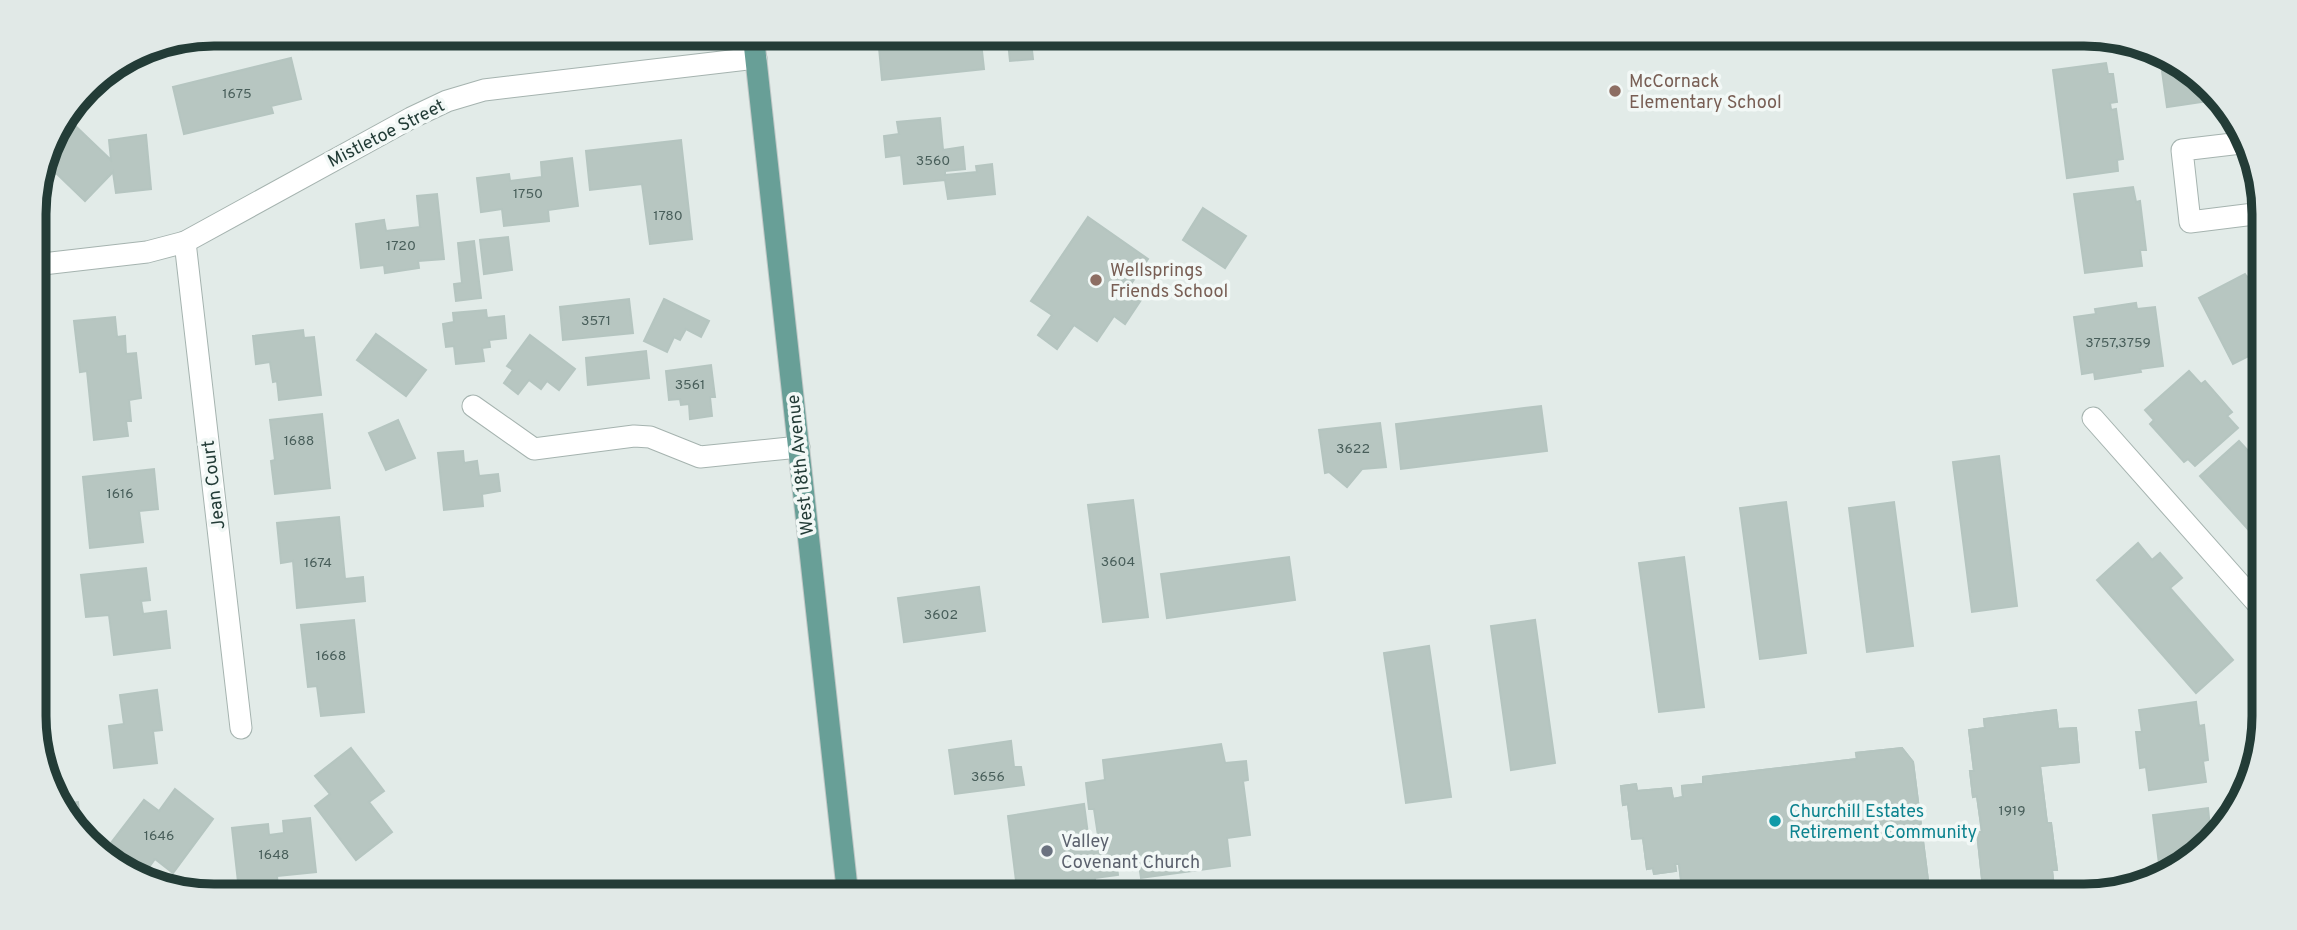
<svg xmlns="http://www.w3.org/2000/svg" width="2297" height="930" font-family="Overpass,sans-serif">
<rect width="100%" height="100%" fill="#e2ebe8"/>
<!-- building -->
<g fill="#b7c6c1" stroke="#b5c5c0" stroke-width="2">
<polygon points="309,33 338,33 340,41 313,49"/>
<polygon points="915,33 980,33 984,69 882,80 878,37"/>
<polygon points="1007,33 1030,33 1033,59 1010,61"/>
<polygon points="291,58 301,99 271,106 273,113 184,134 173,87"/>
<polygon points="2167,60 2219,95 2221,98 2220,96 2209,98 2209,101 2167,107 2162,71 2169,70"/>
<polygon points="2106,63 2108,74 2113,74 2117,102 2110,103 2111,110 2116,109 2123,159 2117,160 2118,171 2067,178 2053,70"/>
<polygon points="65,116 111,160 109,140 146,135 151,189 116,193 113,172 85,201 56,173 35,194 52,134"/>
<polygon points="940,118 943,150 963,147 965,169 945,171 945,175 977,172 976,166 992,164 995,194 948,199 945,180 904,184 901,155 886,157 884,136 899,134 897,122"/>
<polygon points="681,140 692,239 650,244 642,184 590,190 586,151"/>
<polygon points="572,158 578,206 548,210 549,221 504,226 502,209 481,212 477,178 509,174 510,181 542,177 541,162"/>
<polygon points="2133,187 2136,202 2140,201 2146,250 2140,250 2142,266 2085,273 2074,194"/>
<polygon points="437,194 444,259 418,261 419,268 385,273 384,265 361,268 356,224 384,220 386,231 420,227 417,196"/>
<polygon points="1203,208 1246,236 1225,268 1183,240"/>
<polygon points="1088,217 1148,259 1131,284 1145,294 1125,324 1114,316 1097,341 1074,325 1057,349 1038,335 1052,315 1031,301"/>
<polygon points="508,237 512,270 484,274 480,240"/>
<polygon points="474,241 481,298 456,301 454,284 462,283 458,243"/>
<polygon points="2245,274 2247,277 2252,275 2262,296 2258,299 2263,308 2263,349 2233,364 2199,298"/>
<polygon points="629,299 633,333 563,340 560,307"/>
<polygon points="664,299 709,321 701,337 686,329 680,340 674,337 667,352 644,341"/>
<polygon points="2136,303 2137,309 2155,307 2163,366 2140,369 2141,372 2095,379 2094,372 2082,374 2074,317 2096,314 2095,309"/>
<polygon points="486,310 487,318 504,316 506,338 489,340 490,347 482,348 484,361 456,364 454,346 446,347 443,324 454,322 453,313"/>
<polygon points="115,317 117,337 125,336 126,354 136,353 141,398 129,400 131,421 126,421 128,436 94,440 87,371 80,372 74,321"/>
<polygon points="303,330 304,338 314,337 321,395 279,400 277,381 273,382 270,362 256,364 253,336"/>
<polygon points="376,334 426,370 406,396 357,360"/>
<polygon points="530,335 575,369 559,390 547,381 541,389 529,380 518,394 504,383 513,370 507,366"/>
<polygon points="646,351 649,378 588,385 586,358"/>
<polygon points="711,365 715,397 710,397 712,416 690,419 689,404 681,405 680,399 669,400 666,371"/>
<polygon points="2189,371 2201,384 2205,381 2232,412 2227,416 2238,428 2195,466 2188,459 2184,462 2150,424 2154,420 2145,410"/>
<polygon points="1541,406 1547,451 1401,469 1396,424"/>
<polygon points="322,414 330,488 275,494 271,461 275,460 270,420"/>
<polygon points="398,420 415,458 386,470 369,433"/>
<polygon points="1380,423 1386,467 1362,469 1347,487 1329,472 1325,473 1319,430"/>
<polygon points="2239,441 2263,467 2263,546 2200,476"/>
<polygon points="463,451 464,463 477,461 479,476 498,474 500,491 482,494 483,506 444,510 438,453"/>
<polygon points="1999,456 2017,606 1972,612 1953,462"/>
<polygon points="154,469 158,509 139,511 143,542 90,548 83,477"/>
<polygon points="1133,500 1148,617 1103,622 1088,505"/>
<polygon points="1786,502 1806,653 1760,659 1740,508"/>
<polygon points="1894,502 1913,646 1867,652 1849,508"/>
<polygon points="339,517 345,579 363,577 365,601 297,608 293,561 281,563 277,523"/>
<polygon points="2138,543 2152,560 2160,553 2182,578 2170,588 2233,660 2196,693 2097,580"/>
<polygon points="1289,557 1295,600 1167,618 1161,574"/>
<polygon points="1684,557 1704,707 1659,712 1639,563"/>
<polygon points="146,568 150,600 141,601 143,614 166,611 170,648 114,655 109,615 86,617 81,575"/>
<polygon points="979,587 985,631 904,642 898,598"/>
<polygon points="354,620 364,712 321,716 317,686 308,687 301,625"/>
<polygon points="1535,620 1555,763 1511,770 1491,626"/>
<polygon points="1429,646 1451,797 1406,803 1384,653"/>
<polygon points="157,690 162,730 153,731 157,763 114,768 109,726 124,724 120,695"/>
<polygon points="45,701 56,784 53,784 37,751 36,702"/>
<polygon points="2196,702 2199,726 2204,725 2208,760 2203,761 2206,782 2149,790 2146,767 2140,768 2136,732 2142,732 2139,710"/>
<polygon points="2056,710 2058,729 2076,728 2079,762 2040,766 2047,823 2051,823 2057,870 2052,870 2055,896 1990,896 1987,879 1982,879 1977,832 1982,832 1977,796 1973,797 1970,771 1974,771 1969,730 1985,728 1984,719"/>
<polygon points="2056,710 2058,729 2076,728 2079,762 2040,766 2047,823 2051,823 2057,870 2052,870 2055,896 1990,896 1987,879 1982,879 1977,832 1982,832 1977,796 1973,797 1970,771 1974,771 1969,730 1985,728 1984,719"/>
<polygon points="1011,741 1014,767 1021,767 1024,785 955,794 949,750"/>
<polygon points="1221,744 1225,763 1246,761 1248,780 1243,781 1250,835 1227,838 1230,866 1141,878 1138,858 1116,860 1118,875 1095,878 1096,892 1067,897 1018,897 1008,816 1084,804 1089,842 1099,842 1094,809 1089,809 1086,783 1105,780 1103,760"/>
<polygon points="351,748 384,791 369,802 392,832 356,860 315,806 330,794 315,776"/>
<polygon points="1902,748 1913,762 1930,896 1846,896 1843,875 1849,875 1848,869 1842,870 1839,844 1845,843 1844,839 1814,843 1814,848 1789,851 1788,846 1769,848 1770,854 1746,857 1745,852 1736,853 1737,859 1726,860 1727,865 1702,868 1701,864 1694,865 1696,886 1720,883 1721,896 1683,896 1679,864 1675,864 1676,871 1654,874 1653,868 1647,869 1643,838 1632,839 1628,804 1623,805 1621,786 1636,784 1637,791 1671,788 1673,799 1683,797 1682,786 1703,784 1703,777 1857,759 1856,753"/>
<polygon points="1902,748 1913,762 1930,896 1683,896 1679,864 1675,864 1676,871 1654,874 1653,868 1647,869 1643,838 1632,839 1628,804 1623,805 1621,786 1636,784 1637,791 1671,788 1673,799 1683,797 1682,786 1703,784 1703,777 1857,759 1856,753"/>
<polygon points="175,789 213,819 173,873 155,859 141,878 104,852 144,800 159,811"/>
<polygon points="78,802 82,838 78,835 62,804"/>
<polygon points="2208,808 2210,827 2215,827 2215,829 2193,860 2160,872 2153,815"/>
<polygon points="310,818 316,872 277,876 278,887 239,891 232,828 268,824 269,835 284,833 283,821"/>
<polygon points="1551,885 1553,896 1494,897 1507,895 1507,890"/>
<polygon points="1551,885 1553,896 1494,897 1507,895 1507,890"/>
</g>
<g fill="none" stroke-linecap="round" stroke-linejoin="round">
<!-- minor casing -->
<g stroke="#a5b3af" stroke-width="23">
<g id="minor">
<polyline points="2241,143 2182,150 2190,222 2262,213"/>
<polyline points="185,242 241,728"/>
<polyline points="34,265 147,252 185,242 411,118 447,101 484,90 756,58"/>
<polyline points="473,406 534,449 634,436 650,437 700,457 799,447"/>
<polyline points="2093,418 2263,610"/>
</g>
</g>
<!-- major casing -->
<g stroke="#c1c8c7" stroke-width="23">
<polyline id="major" points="753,33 848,897"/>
</g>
<!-- minor -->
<use href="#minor" stroke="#fff" stroke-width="21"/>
<!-- major -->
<use href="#major" stroke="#689f97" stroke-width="21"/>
</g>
<!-- markers -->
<g fill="#8d6e63" stroke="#f2f8f6" stroke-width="2.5">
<circle cx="1615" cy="91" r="7"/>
<circle cx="1096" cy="280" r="7"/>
</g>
<circle fill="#0f9aa8" stroke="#f2f8f6" stroke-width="2.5" cx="1775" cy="821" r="7"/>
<circle fill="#6b7280" stroke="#f2f8f6" stroke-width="2.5" cx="1047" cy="851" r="7"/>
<g text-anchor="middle" stroke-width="7" stroke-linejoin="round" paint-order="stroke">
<!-- number labels -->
<g font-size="14" fill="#485e5a">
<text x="237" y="98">1675</text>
<text x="933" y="165">3560</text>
<text x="528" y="198">1750</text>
<text x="668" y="220">1780</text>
<text x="401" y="250">1720</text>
<text x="596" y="325">3571</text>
<text x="2118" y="347">3757,3759</text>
<text x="690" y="389">3561</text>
<text x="299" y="445">1688</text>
<text x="1353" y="453">3622</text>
<text x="120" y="498">1616</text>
<text x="1118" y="566">3604</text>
<text x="318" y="567">1674</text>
<text x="941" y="619">3602</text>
<text x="331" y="660">1668</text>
<text x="988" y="781">3656</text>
<text x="2012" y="815">1919</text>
<text x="159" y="840">1646</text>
<text x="274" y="859">1648</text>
</g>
<!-- education labels -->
<g font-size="18" fill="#785e54" stroke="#f2f8f6" text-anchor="start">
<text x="1629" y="87">McCornack<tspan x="1629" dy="21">Elementary School</tspan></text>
<text x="1110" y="276">Wellsprings<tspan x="1110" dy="21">Friends School</tspan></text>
</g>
<!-- street labels -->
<g font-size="18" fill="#233c37" stroke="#f2f8f6">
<text transform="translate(386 133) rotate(-27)" y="6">Mistletoe Street</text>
<text transform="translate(800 465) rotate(-96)" y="6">West 18th Avenue</text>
<text transform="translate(213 485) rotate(-97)" y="6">Jean Court</text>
</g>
<!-- culture labels -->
<g font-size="18" fill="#0d838f" stroke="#f2f8f6" text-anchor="start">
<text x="1789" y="817">Churchill Estates<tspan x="1789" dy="21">Retirement Community</tspan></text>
</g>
<!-- worship labels -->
<g font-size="18" fill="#5b616d" stroke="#f2f8f6" text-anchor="start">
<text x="1061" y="847">Valley<tspan x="1061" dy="21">Covenant Church</tspan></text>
</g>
</g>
<!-- crop -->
<path d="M0 0H2297V930H0ZM214 46H2084A168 168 0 0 1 2252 214V716A168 168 0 0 1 2084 884H214A168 168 0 0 1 46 716V214A168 168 0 0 1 214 46Z" fill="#e1e9e7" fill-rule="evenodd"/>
<path fill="none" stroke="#233c37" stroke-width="9" d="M214 46H2084A168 168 0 0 1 2252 214V716A168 168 0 0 1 2084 884H214A168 168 0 0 1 46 716V214A168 168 0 0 1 214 46Z"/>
</svg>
